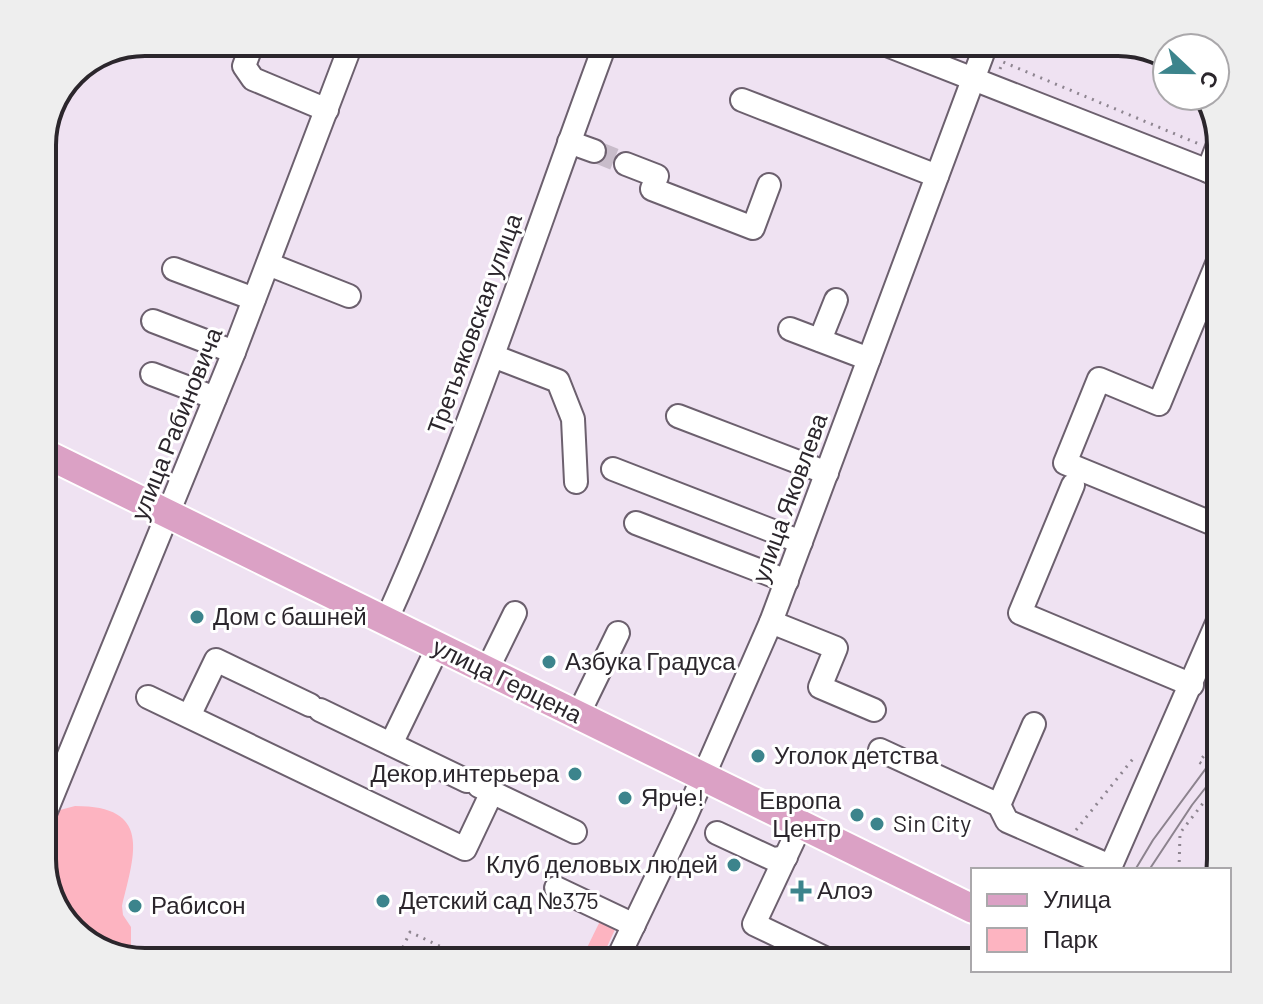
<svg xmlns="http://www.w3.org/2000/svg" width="1263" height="1004" font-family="Barlow,sans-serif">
<rect width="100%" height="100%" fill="#efe2f2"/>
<!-- green -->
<g fill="#fdb4c1">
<path d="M75,806c77,0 60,47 47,100l1,9 8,12v30l-53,-20 -36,-72v-13l18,-42z"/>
<polygon points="603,915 618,923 600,962 580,962"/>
</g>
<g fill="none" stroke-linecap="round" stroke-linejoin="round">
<!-- minor-tunnel -->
<polyline stroke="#c8bcca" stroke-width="22" stroke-dasharray="22 11" stroke-linecap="butt" points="594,151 626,164"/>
<!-- minor casing -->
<g stroke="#6c606e" stroke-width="26">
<g id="minor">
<polyline points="253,42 244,66 253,79 327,110"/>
<polyline points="879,42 1221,176"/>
<polyline points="742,100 937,176"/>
<polyline points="569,142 594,151"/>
<polyline points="626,164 657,176 652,189 753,228 769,185"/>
<polyline points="1208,171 1219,142"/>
<polyline points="268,264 349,296"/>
<polyline points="174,269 254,299"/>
<polyline points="153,321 234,352"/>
<polyline points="790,329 869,359"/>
<polyline points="820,340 836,300"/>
<polyline points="493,356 558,381 573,419 576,482"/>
<polyline points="152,374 215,398"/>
<polyline points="678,416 827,473"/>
<polyline points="613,469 801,542"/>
<polyline points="1073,485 1020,613 1192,685"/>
<polyline points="636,523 787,581"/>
<polyline points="1221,527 1065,463 1099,379 1159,404 1221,254"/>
<path d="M386,621c85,-188 148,-386 220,-579"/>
<polyline points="771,622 836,648 820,687 874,710"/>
<polyline points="487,670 515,613"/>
<polyline points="148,697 465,849 492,792"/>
<polyline points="320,710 467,781"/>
<polyline points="578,715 618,633"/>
<polyline points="189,716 216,660 310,705"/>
<polyline points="391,744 438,647"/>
<polyline points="880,750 999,805 1007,821 1110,866"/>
<polyline points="479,786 575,832"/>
<polyline points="999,805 1034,724"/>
<polyline points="42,821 234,352 352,42"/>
<polyline points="801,824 754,924 833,962"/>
<polyline points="717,833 773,859 786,857"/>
<polyline points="1109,870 1221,614"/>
<polyline points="556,888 634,925"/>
<polyline points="616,962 685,818 771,622 987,42"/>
</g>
</g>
<!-- major casing -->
<g stroke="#fff" stroke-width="32">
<polyline id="major" points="42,452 973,909"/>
</g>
<!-- path -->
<g stroke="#8e8590" stroke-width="3" stroke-dasharray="2 6" stroke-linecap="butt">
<polyline points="1000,69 1003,62 1199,144"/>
<polyline points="1221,777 1199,762 1221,734"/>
<polyline points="1076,830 1136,755"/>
<polyline points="1179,870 1180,833 1221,780"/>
<polyline points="1210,870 1221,847"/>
<polyline points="396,962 410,932 473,962"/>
</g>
<!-- minor -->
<use href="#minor" stroke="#fff" stroke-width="22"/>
<!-- major -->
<use href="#major" stroke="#dba1c5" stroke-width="28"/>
<!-- tram -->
<g stroke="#8c838e" stroke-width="2">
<polyline points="1135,870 1153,840 1221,748"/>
<polyline points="1149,870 1192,805 1221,768"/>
</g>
</g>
<!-- markers -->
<g fill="#3c848c" stroke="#fff" stroke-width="3">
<circle cx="197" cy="617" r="8"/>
<circle cx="549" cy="662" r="8"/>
<circle cx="758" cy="756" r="8"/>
<circle cx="575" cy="774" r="8"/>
<circle cx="625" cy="798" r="8"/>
<circle cx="857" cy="815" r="8"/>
<circle cx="877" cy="824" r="8"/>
<circle cx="734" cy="865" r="8"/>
<path d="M797 879h8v8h8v8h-8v8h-8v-8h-8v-8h8z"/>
<circle cx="383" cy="901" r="8"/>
<circle cx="135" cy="906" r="8"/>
</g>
<g text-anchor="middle" stroke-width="6" stroke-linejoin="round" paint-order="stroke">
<!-- street labels -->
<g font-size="24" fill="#2b262c" stroke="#fff">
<text transform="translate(475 324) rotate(-70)" y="8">Третьяковская улица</text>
<text transform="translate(177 424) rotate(-68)" y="8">улица Рабиновича</text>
<text transform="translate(790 498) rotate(-70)" y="8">улица Яковлева</text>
<text transform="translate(507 681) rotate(26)" y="8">улица Герцена</text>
</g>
<!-- poi labels -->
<g font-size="24" fill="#2b262c" stroke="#fff" text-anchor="start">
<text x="213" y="625">Дом с башней</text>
<text x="565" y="670">Азбука Градуса</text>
<text x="774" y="764">Уголок детства</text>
<text x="559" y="782" text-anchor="end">Декор интерьера</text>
<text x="641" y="806">Ярче!</text>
<text x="841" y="809" text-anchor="end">Европа<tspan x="841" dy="28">Центр</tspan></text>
<text x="893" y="832">Sin City</text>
<text x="718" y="873" text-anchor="end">Клуб деловых людей</text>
<text x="817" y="899">Алоэ</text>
<text x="399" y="909">Детский сад №375</text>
<text x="151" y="914">Рабисон</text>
</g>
</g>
<!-- crop -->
<path d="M0 0H1263V1004H0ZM145 56H1118A89 89 0 0 1 1207 145V859A89 89 0 0 1 1118 948H145A89 89 0 0 1 56 859V145A89 89 0 0 1 145 56Z" fill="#eee" fill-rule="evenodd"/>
<path fill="none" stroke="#2b262c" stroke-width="4" d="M145 56H1118A89 89 0 0 1 1207 145V859A89 89 0 0 1 1118 948H145A89 89 0 0 1 56 859V145A89 89 0 0 1 145 56Z"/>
<!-- legend -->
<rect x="971" y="868" width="260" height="104" fill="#ffffff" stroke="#aaa8ab" stroke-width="2"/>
<rect x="987" y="894" width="40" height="12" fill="#dba1c5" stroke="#aaa8ab" stroke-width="2"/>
<text x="1043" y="908" font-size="24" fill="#2b262c">Улица</text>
<rect x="987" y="928" width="40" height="24" fill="#fdb4c1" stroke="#aaa8ab" stroke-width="2"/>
<text x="1043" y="948" font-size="24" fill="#2b262c">Парк</text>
<!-- north arrow -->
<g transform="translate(1191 72) rotate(112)"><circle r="38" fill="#ffffff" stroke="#aaa8ab" stroke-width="2"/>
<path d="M0-6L14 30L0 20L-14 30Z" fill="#3c848c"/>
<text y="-12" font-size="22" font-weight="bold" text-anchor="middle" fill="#2b262c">С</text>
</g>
</svg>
